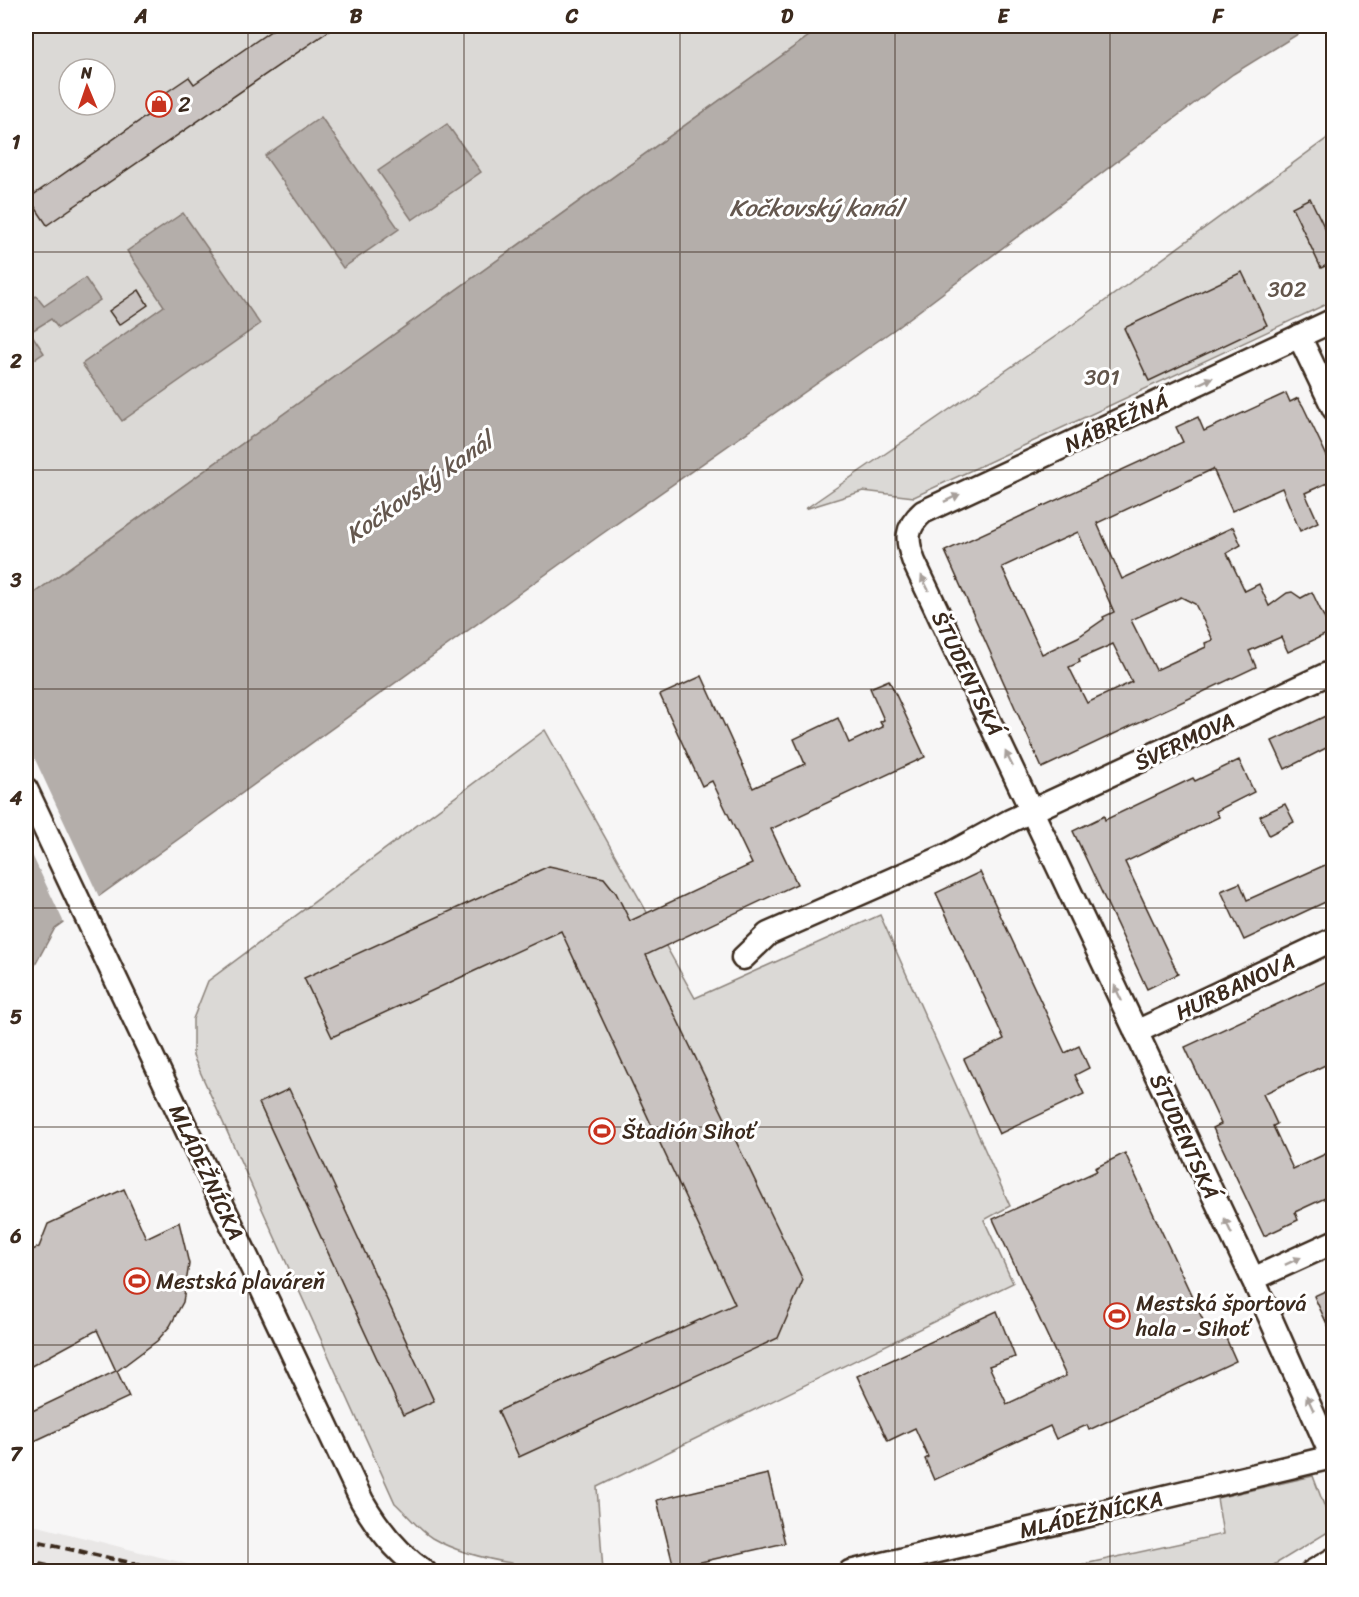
<svg xmlns="http://www.w3.org/2000/svg" width="1359" height="1597" font-family="Sriracha,sans-serif">
<rect width="100%" height="100%" fill="#f7f6f6"/>
<filter id="ink" filterUnits="userSpaceOnUse"><feTurbulence type="fractalNoise" baseFrequency=".0167" numOctaves="2"/><feDisplacementMap in="SourceGraphic" scale="12" xChannelSelector="R" yChannelSelector="G"/><feConvolveMatrix kernelMatrix="1 2 1 2 8 2 1 2 1" color-interpolation-filters="sRGB"/></filter>
<g filter="url(#ink)">
<!-- built -->
<polygon fill="#e9e7e6" points="26,1523 215,1571 220,1566 231,1568 233,1571 26,1571"/>
<!-- green -->
<g fill="#dbd9d6" stroke="#8b827a" stroke-width="1.5" fill-rule="evenodd">
<path d="M26,26h797l-797,573zM69,69h36v36h-36z"/>
<polygon points="1333,134 1333,301 914,497 863,491 805,509 1072,325"/>
<path d="M545,730l150,268 185,-83 130,291 -26,14 29,63 -416,204 6,84c-49,0 -128,-8 -171,-33 -13,-8 -25,-24 -37,-35l-202,-447v-37l15,-38z"/>
<polygon points="1313,1476 1333,1529 1264,1571 1052,1571 1223,1534 1217,1498"/>
</g>
<!-- water -->
<g fill="#b4aeaa" stroke="#847972" stroke-width="1.5">
<polygon points="823,26 1311,26 1233,74 899,326 599,536 55,928 35,965 26,972 26,599"/>
<polygon points="321,117 399,229 343,268 265,156"/>
<polygon points="447,124 481,172 412,220 378,171"/>
<polygon points="183,213 260,324 122,421 82,364 164,306 127,251"/>
<polygon points="85,278 100,300 58,328 51,319 30,332 44,353 26,365 26,304 36,296 44,306"/>
</g>
<!-- pier -->
<polygon fill="#f7f6f6" points="26,740 100,899 65,925 26,842"/>
<!-- building -->
<g fill="#c9c3c1" stroke="#3b2a1e" stroke-width="1.5" fill-rule="evenodd">
<polygon points="278,26 336,26 47,225 29,198 155,110 150,104 161,96 189,77 194,84"/>
<polygon points="1310,198 1334,247 1334,262 1321,268 1292,207"/>
<polygon points="1242,272 1267,325 1149,381 1124,328"/>
<polygon points="139,290 148,305 119,325 109,311"/>
<path d="M1286,393l4,9 8,-4 5,8 31,65v9l-29,13 13,29 -18,9 -18,-43 -50,23 -19,-42 -116,54 25,56 111,-52 8,18 -14,8 18,38 14,-7 10,22 18,-13 5,-1 9,6 11,-6 19,40 -43,20 -7,-15 -32,14 7,16 -214,101 -97,-217 238,-109 -7,-15 22,-10 6,14zM1078,532l36,80 -11,5 1,2 -26,18 -36,17 -40,-87zM1181,597l14,7 18,36 -8,3 1,4 -50,23 -25,-50zM1113,644l19,38 -45,21 -18,-36 11,-5 -1,-3z"/>
<polygon points="702,676 753,788 805,764 794,739 838,718 849,743 883,727 880,722 884,720 870,688 889,680 925,757 771,829 797,884 646,955 803,1280 778,1338 519,1457 498,1411 735,1304 561,931 332,1037 304,978 549,866 604,878 616,893 630,921 752,864 712,781 702,786 660,695"/>
<polygon points="1334,712 1334,744 1285,769 1272,741"/>
<polygon points="1239,760 1254,792 1216,811 1219,817 1125,862 1178,974 1147,989 1073,831 1104,816 1105,820 1193,778 1195,781"/>
<polygon points="1285,804 1294,822 1269,835 1260,816"/>
<polygon points="1334,861 1334,898 1244,940 1221,891 1240,883 1247,900"/>
<polygon points="980,872 1065,1053 1079,1046 1089,1068 1075,1075 1084,1094 999,1134 964,1059 1004,1039 936,893"/>
<polygon points="1334,978 1334,1061 1263,1094 1277,1124 1273,1126 1293,1169 1334,1150 1334,1194 1295,1212 1298,1220 1264,1236 1213,1128 1221,1124 1185,1047"/>
<polygon points="289,1089 434,1401 403,1415 259,1103"/>
<polygon points="1125,1153 1209,1333 1221,1327 1236,1361 1089,1430 1087,1425 1056,1439 1050,1426 934,1480 925,1459 928,1457 915,1428 888,1441 857,1376 997,1311 1015,1357 989,1366 1007,1404 1066,1376 993,1219 1097,1171 1095,1168"/>
<polygon points="124,1189 146,1238 179,1222 189,1264 183,1302 170,1326 157,1341 117,1371 129,1397 26,1445 26,1414 116,1371 97,1330 26,1369 26,1253 39,1247 48,1224"/>
<polygon points="1334,1287 1334,1339 1314,1296"/>
<polygon points="768,1474 785,1543 674,1568 657,1500"/>
</g>
<g fill="none" stroke-linecap="round" stroke-linejoin="round">
<!-- minor casing -->
<g stroke="#3b2a1e" stroke-width="27">
<g id="minor">
<path d="M1334,320l-411,192c-18,16 -17,28 -9,50l339,717 81,182"/>
<polyline points="1299,336 1334,409"/>
<path d="M26,789l336,712c16,28 35,52 63,71"/>
<polyline points="743,958 768,934 950,854 1010,821 1334,671"/>
<polyline points="1136,1032 1334,939"/>
<polyline points="1253,1279 1334,1242"/>
<polyline points="850,1572 1332,1457"/>
<polyline points="1312,1572 1334,1559"/>
</g>
</g>
<!-- minor -->
<use href="#minor" stroke="#fff" stroke-width="22"/>
<!-- rail -->
<g stroke="#3b2a1e" stroke-width="4.5" stroke-dasharray="9 4.5" stroke-linecap="butt">
<polyline points="26,1539 170,1572"/>
<polyline points="26,1561 72,1572"/>
</g>
</g>
<!-- one-way arrows -->
<defs><path id="oneway-solid" d="M-6-.8H1V-3.2L6.5 0L1 3.2V.8H-6Z" transform="scale(1.5)"/></defs>
<g fill="#a79f9a">
<use href="#oneway-solid" transform="translate(1205 381) rotate(-25)"/>
<use href="#oneway-solid" transform="translate(952 498) rotate(-25)"/>
<use href="#oneway-solid" transform="translate(925 583) rotate(-116)"/>
<use href="#oneway-solid" transform="translate(1009 759) rotate(-116)"/>
<use href="#oneway-solid" transform="translate(1118 993) rotate(-115)"/>
<use href="#oneway-solid" transform="translate(1228 1226) rotate(-115)"/>
<use href="#oneway-solid" transform="translate(1293 1261) rotate(-25)"/>
<use href="#oneway-solid" transform="translate(1310 1403) rotate(-115)"/>
</g>
</g>
<!-- grid -->
<path fill="none" stroke="#3b2a1e" stroke-width="1.5" stroke-opacity="0.55" d="M248,26v1546M464,26v1546M680,26v1546M895,26v1546M1110,26v1546M26,252h1308M26,470h1308M26,689h1308M26,908h1308M26,1127h1308M26,1345h1308"/>
<!-- icons -->
<defs>
<g id="shop-ring" transform="scale(1.35)"><circle r="9.5" fill="#fff" stroke="#c8321e" stroke-width="1.5"/><path d="M-5-2.5h2.3a2.7 3.5 0 0 1 5.4 0H5L5.5 6h-11ZM-1.5-2.5h3a1.5 2.3 0 0 0-3 0Z" fill="#c8321e"/></g>
<g id="stadium-ring" transform="scale(1.35)"><circle r="9.5" fill="#fff" stroke="#c8321e" stroke-width="1.5"/><path d="M0-5a6.5 5 0 1 0 0 10a6.5 5 0 1 0 0-10ZM-3.5-1.8h7v3.6h-7Z" fill="#c8321e"/></g>
</defs>
<g fill-rule="evenodd">
<use href="#shop-ring" x="159" y="104"/>
<use href="#stadium-ring" x="602" y="1131"/>
<use href="#stadium-ring" x="137" y="1281"/>
<use href="#stadium-ring" x="1117" y="1316"/>
</g>
<g text-anchor="middle" stroke-width="6" stroke-linejoin="round" paint-order="stroke">
<!-- poi labels -->
<g font-size="22" fill="#3b2a1e" stroke="#fff" text-anchor="start">
<text x="178" y="112">2</text>
<text x="622" y="1139">Štadión Sihoť</text>
<text x="156" y="1289">Mestská plaváreň</text>
<text x="1136" y="1311">Mestská športová<tspan x="1136" dy="25">hala - Sihoť</tspan></text>
</g>
<!-- park labels -->
<g font-size="22" fill="#63564c" stroke="#fff">
<text x="1287" y="297">302</text>
<text x="1102" y="385">301</text>
</g>
<!-- street labels -->
<g font-size="22" fill="#3b2a1e" stroke="#fff">
<text transform="translate(1116 422) rotate(-25)" y="8">NÁBREŽNÁ</text>
<text transform="translate(968 673) rotate(64)" y="8">ŠTUDENTSKÁ</text>
<text transform="translate(1184 741) rotate(-25)" y="8">ŠVERMOVA</text>
<text transform="translate(1235 986) rotate(-25)" y="8">HURBANOVA</text>
<text transform="translate(1185 1136) rotate(65)" y="8">ŠTUDENTSKÁ</text>
<text transform="translate(207 1172) rotate(65)" y="8">MLÁDEŽNÍCKA</text>
<text transform="translate(1091 1514) rotate(-13)" y="8">MLÁDEŽNÍCKA</text>
</g>
<!-- water labels -->
<g font-size="24" font-style="italic" fill="#65584f" stroke="#fff">
<text x="816" y="216">Kočkovský kanál</text>
<text transform="translate(419 488) rotate(-35)" y="8">Kočkovský kanál</text>
</g>
</g>
<!-- margin -->
<rect width="1359" height="1597" fill="none" stroke="#fff" stroke-width="66"/>
<!-- north arrow -->
<g transform="translate(87 87) rotate(358)"><circle r="28" fill="#ffffff" stroke="#b1aaa5" stroke-width="1.5"/>
<path d="M0-4.5L10 22L0 15L-10 22Z" fill="#c8321e"/>
<text y="-9" font-size="16" font-weight="bold" text-anchor="middle" fill="#3b2a1e">N</text>
</g>
<rect x="33" y="33" width="1293" height="1531" fill="none" stroke="#3b2a1e" stroke-width="2"/>
<g font-size="20" text-anchor="middle" font-weight="bold" fill="#3b2a1e">
<text x="141" y="23">A</text>
<text x="356" y="23">B</text>
<text x="572" y="23">C</text>
<text x="787" y="23">D</text>
<text x="1003" y="23">E</text>
<text x="1218" y="23">F</text>
<text x="16" y="149">1</text>
<text x="16" y="368">2</text>
<text x="16" y="587">3</text>
<text x="16" y="805">4</text>
<text x="16" y="1024">5</text>
<text x="16" y="1243">6</text>
<text x="16" y="1461">7</text>
</g>
</svg>
